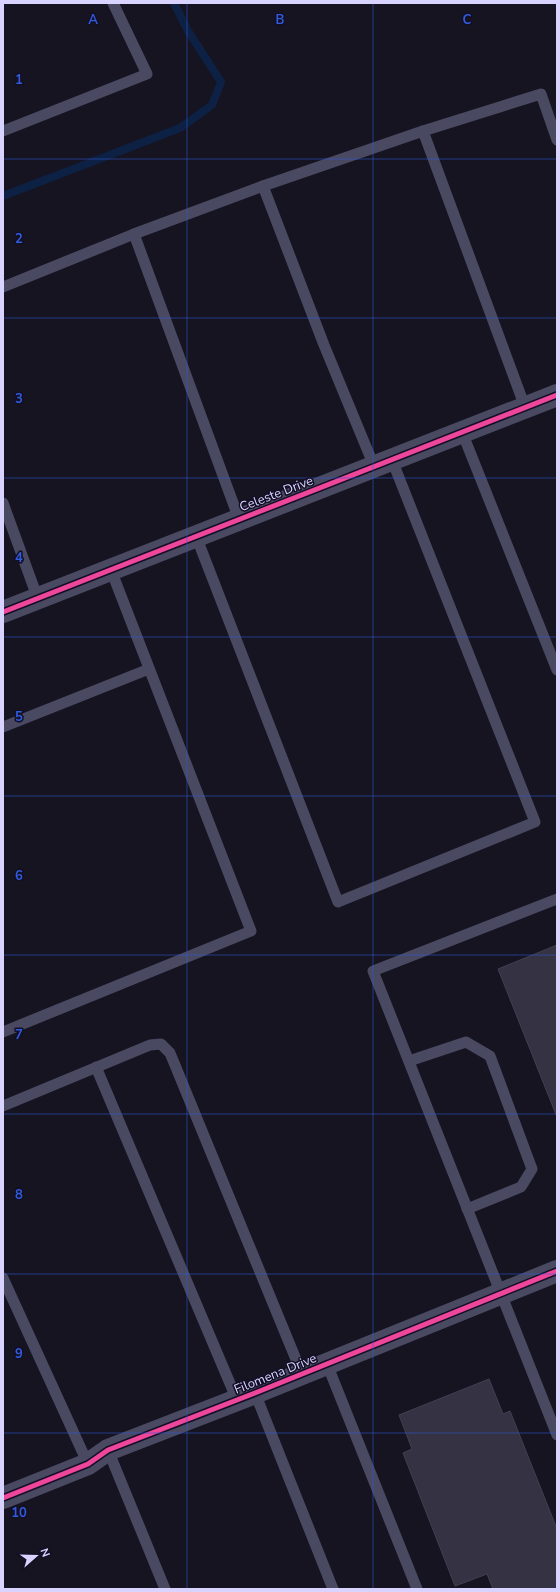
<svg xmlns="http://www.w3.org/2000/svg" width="560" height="1592" font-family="'Nunito Sans',sans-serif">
<rect width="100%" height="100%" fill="#161421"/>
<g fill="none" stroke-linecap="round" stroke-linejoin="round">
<!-- stream -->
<polyline stroke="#0d2144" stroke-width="8" points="3,196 180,128 212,105 221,82 188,31 174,3"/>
</g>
<!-- building -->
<g fill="#343243" stroke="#433f54">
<polygon points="557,945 557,1117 498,969"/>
<polygon points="489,1379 503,1414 510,1411 557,1529 557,1589 493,1589 487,1574 455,1586 403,1453 412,1449 399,1415"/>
</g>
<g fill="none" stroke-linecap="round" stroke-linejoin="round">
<!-- service -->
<g stroke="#4a4962" stroke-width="11">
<polyline points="3,131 147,74 113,3"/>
<polyline points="423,131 541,94 557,140"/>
<polyline points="3,287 134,234"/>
<polyline points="462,432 557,670"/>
<polyline points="374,466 324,345 263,186 423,131 525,407"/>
<polyline points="3,503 38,599"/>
<polyline points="239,519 134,234 263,186"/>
<polyline points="196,536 338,902 535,822 392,460"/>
<polyline points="3,727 149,669"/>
<polyline points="557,899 373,971 557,1435"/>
<polyline points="3,1032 251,931 111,570"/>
<polyline points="409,1061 466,1042 490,1056 532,1169 521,1187 467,1209"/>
<polyline points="96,1067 237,1400"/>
<polyline points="3,1106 150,1045 161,1044 170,1053 302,1374"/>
<polyline points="3,1278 88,1464"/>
<polyline points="327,1364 417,1589"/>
<polyline points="255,1393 333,1589"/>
<polyline points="108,1450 165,1589"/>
</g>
<!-- minor -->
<g stroke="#4a4962" stroke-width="22">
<polyline points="3,612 557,395"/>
<polyline points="3,1498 88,1464 108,1450 255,1393 557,1271"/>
</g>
<!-- cycleway casing -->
<g stroke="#130f26" stroke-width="8">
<g id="cycleway">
<polyline points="3,612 557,395"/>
<polyline points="3,1498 88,1464 108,1450 255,1393 557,1271"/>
</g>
</g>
<!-- cycleway -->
<use href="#cycleway" stroke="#ed469a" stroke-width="5"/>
</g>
<!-- grid -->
<path fill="none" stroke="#305bdc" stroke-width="1" stroke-opacity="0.55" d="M187,3v1586M373,3v1586M3,159h554M3,318h554M3,478h554M3,637h554M3,796h554M3,955h554M3,1114h554M3,1274h554M3,1433h554"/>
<g text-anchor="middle" stroke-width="3" stroke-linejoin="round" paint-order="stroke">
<!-- street labels -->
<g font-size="13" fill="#d9d4ff" stroke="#130f26">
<text transform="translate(276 493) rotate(-21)" y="5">Celeste Drive</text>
<text transform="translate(275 1373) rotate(-22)" y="5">Filomena Drive</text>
</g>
</g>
<g font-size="13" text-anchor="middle" font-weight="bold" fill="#305bdc" stroke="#130f26" stroke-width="3" stroke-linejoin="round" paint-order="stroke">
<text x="93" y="24">A</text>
<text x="280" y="24">B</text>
<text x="467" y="24">C</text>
<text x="19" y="84">1</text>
<text x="19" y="243">2</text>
<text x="19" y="403">3</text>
<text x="19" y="562">4</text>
<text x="19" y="721">5</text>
<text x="19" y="880">6</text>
<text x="19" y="1039">7</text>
<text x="19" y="1199">8</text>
<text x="19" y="1358">9</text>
<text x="19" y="1517">10</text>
</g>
<!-- border -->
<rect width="560" height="1592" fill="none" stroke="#d9d4ff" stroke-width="8"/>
<!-- north arrow -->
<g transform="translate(36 1556) rotate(70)" stroke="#130f26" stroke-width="3" paint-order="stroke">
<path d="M0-3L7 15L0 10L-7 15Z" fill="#d9d4ff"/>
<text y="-6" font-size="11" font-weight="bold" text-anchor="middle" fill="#d9d4ff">N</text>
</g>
</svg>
